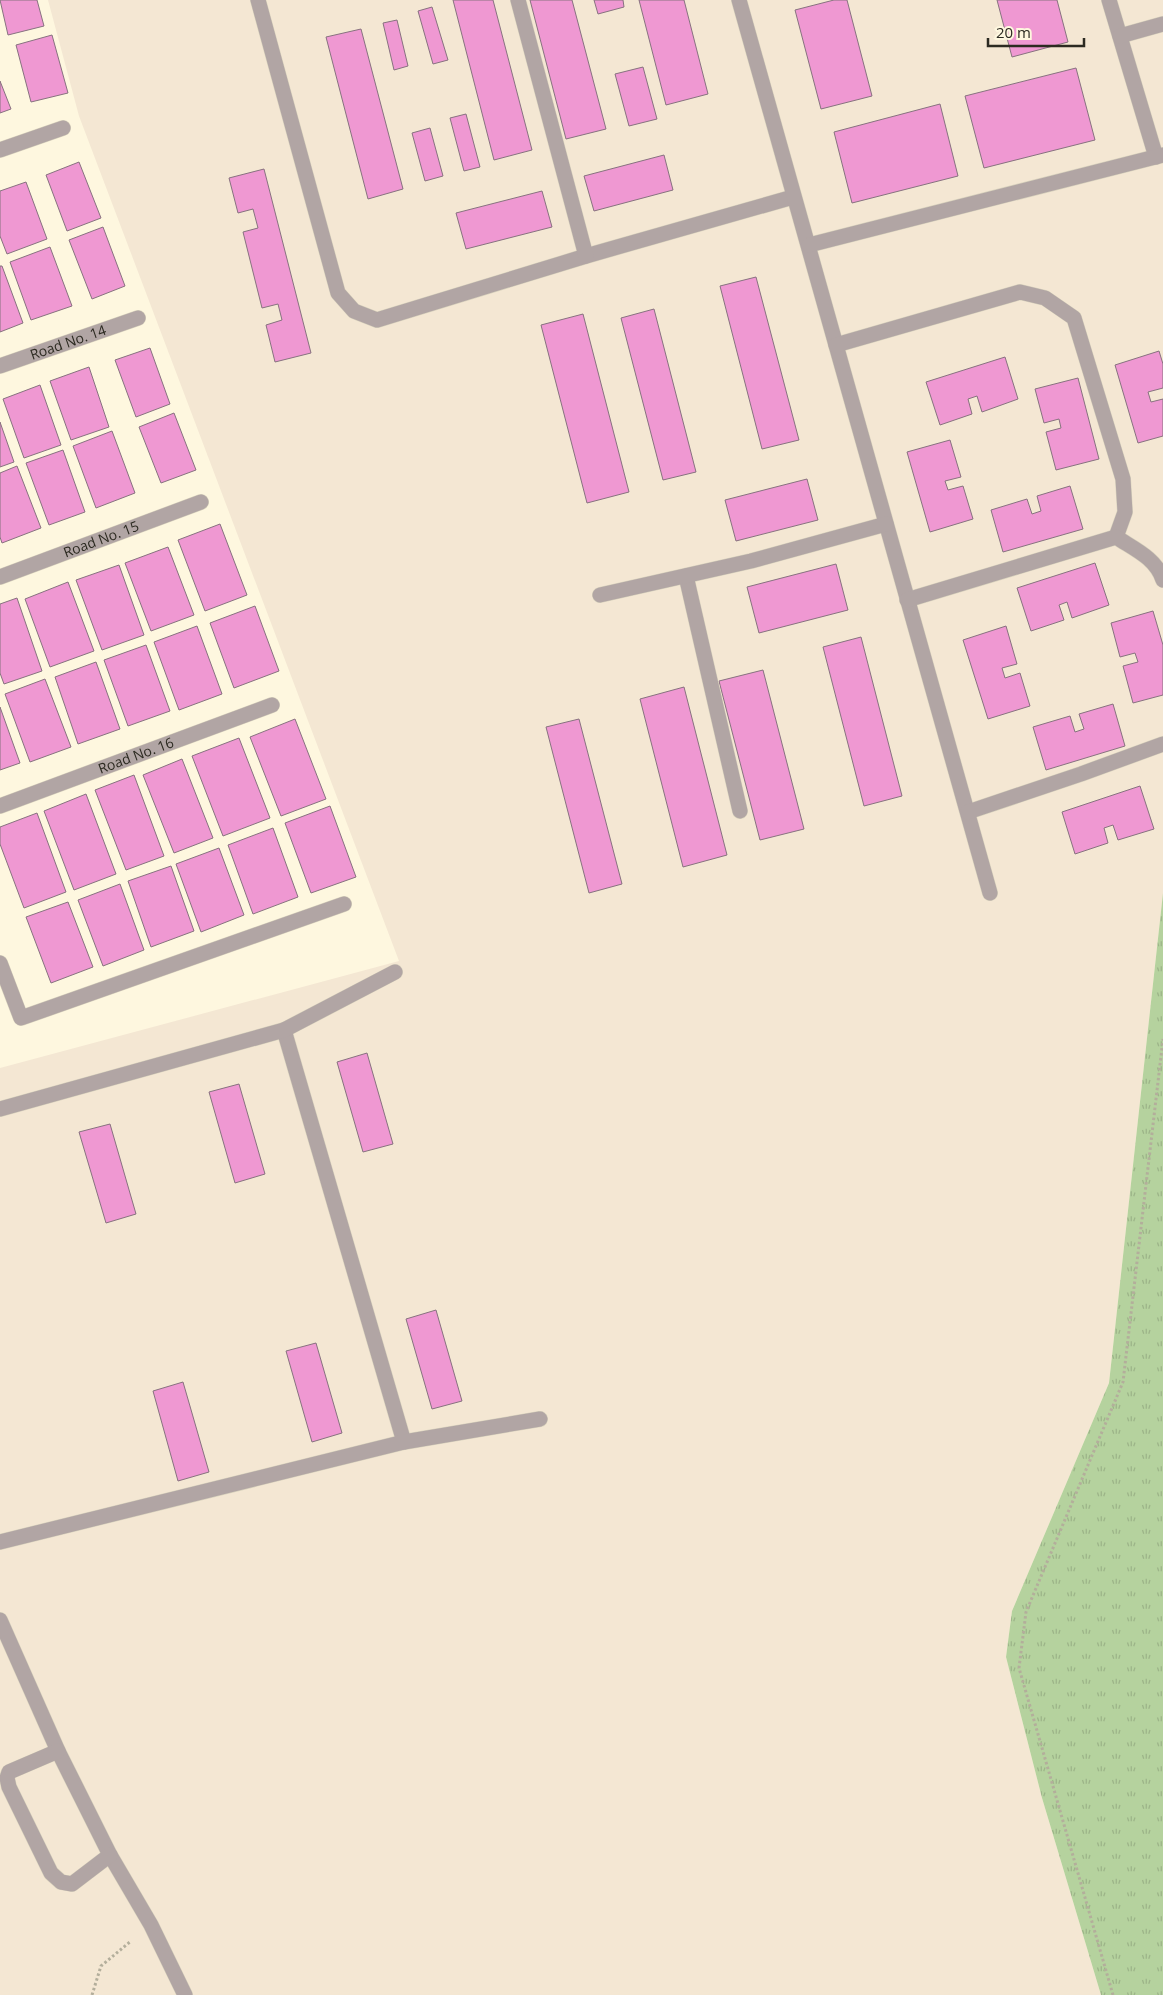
<svg xmlns="http://www.w3.org/2000/svg" width="1163" height="1995" font-family="'Open Sans',sans-serif">
<defs>
<pattern id="grass-tufts" width="24" height="20" patternUnits="userSpaceOnUse" patternTransform="scale(1.25)"><rect width="24" height="20" fill="#b5d29e"/><path d="M3 7l-1-3M5 7V3M7 7l1-3M15 17l-1-3M17 17v-4M19 17l1-3" fill="none" stroke="#9cb488"/></pattern>
</defs>
<rect width="100%" height="100%" fill="#fef7df"/>
<!-- education -->
<polygon fill="#f4e7d3" points="48,0 1163,0 1163,893 1109,1383 1012,1611 1006,1657 1042,1798 1101,1995 0,1995 0,1068 399,961 79,116"/>
<!-- grass -->
<polygon fill="url(#grass-tufts)" points="1163,893 1163,1995 1101,1995 1042,1798 1006,1657 1012,1611 1109,1383"/>
<!-- building -->
<g fill="#ef98d2" stroke="#87727f">
<polygon points="0,0 37,0 44,26 8,35"/>
<polygon points="453,0 493,0 532,150 494,160"/>
<polygon points="530,0 572,0 606,129 566,139"/>
<polygon points="594,0 623,0 624,7 598,14"/>
<polygon points="639,0 684,0 708,94 666,105"/>
<polygon points="834,0 847,0 872,96 821,109 795,10"/>
<polygon points="997,0 1057,0 1068,42 1012,57"/>
<polygon points="432,7 448,60 433,64 418,11"/>
<polygon points="397,20 408,66 394,70 383,23"/>
<polygon points="361,29 403,189 368,199 326,37"/>
<polygon points="52,35 68,93 31,102 16,45"/>
<polygon points="643,67 657,119 629,126 615,74"/>
<polygon points="1076,68 1095,140 984,168 965,96"/>
<polygon points="0,81 11,109 0,113"/>
<polygon points="940,104 958,176 852,203 834,132"/>
<polygon points="466,114 480,167 464,171 450,118"/>
<polygon points="430,128 443,176 425,181 412,133"/>
<polygon points="664,155 673,190 594,211 584,176"/>
<polygon points="79,162 101,218 67,231 46,175"/>
<polygon points="264,169 311,353 275,362 266,325 282,320 278,304 262,308 243,232 258,228 253,209 238,213 229,178"/>
<polygon points="26,182 47,239 7,254 0,236 0,191"/>
<polygon points="542,191 552,227 466,249 456,213"/>
<polygon points="103,227 125,286 92,299 69,240"/>
<polygon points="50,247 72,306 31,320 10,262"/>
<polygon points="0,266 2,266 23,323 0,332"/>
<polygon points="756,277 799,440 762,449 720,286"/>
<polygon points="654,309 696,472 663,480 621,318"/>
<polygon points="583,314 629,492 587,503 541,325"/>
<polygon points="150,348 170,404 136,417 115,360"/>
<polygon points="1159,351 1163,364 1163,388 1148,392 1151,402 1163,399 1163,436 1138,443 1115,365"/>
<polygon points="1005,357 1018,399 982,412 977,396 968,399 972,414 940,425 926,382"/>
<polygon points="89,367 109,427 71,440 50,381"/>
<polygon points="1078,378 1099,459 1056,470 1046,432 1061,428 1059,419 1044,423 1035,389"/>
<polygon points="40,385 61,445 24,458 3,399"/>
<polygon points="174,413 196,470 161,483 139,427"/>
<polygon points="0,422 14,462 0,467"/>
<polygon points="112,431 135,493 96,508 73,446"/>
<polygon points="950,440 961,477 945,481 948,490 963,486 973,519 930,532 907,452"/>
<polygon points="63,450 85,512 49,525 26,463"/>
<polygon points="17,466 41,528 2,543 0,537 0,473"/>
<polygon points="807,479 818,520 736,541 725,500"/>
<polygon points="1070,486 1083,529 1003,552 991,510 1027,499 1032,514 1041,511 1037,496"/>
<polygon points="220,524 247,595 205,611 178,540"/>
<polygon points="168,547 194,615 151,631 125,563"/>
<polygon points="1095,563 1109,605 1072,618 1067,602 1059,605 1064,620 1031,631 1017,588"/>
<polygon points="836,564 848,610 759,633 747,587"/>
<polygon points="119,565 144,635 102,650 76,580"/>
<polygon points="68,582 94,651 50,667 25,599"/>
<polygon points="17,598 42,671 4,684 0,673 0,604"/>
<polygon points="255,606 279,671 234,688 210,623"/>
<polygon points="1153,611 1163,645 1163,695 1133,703 1123,666 1138,662 1135,653 1120,657 1111,623"/>
<polygon points="197,626 222,694 179,710 154,642"/>
<polygon points="1006,626 1017,664 1002,668 1005,678 1020,673 1030,706 988,719 963,640"/>
<polygon points="861,637 902,796 864,806 823,647"/>
<polygon points="146,645 170,711 128,726 104,660"/>
<polygon points="96,662 120,729 78,744 55,677"/>
<polygon points="763,670 804,829 760,840 719,681"/>
<polygon points="45,679 71,747 30,762 5,694"/>
<polygon points="684,687 727,855 683,867 640,699"/>
<polygon points="1113,704 1125,746 1046,770 1033,727 1070,716 1075,732 1084,729 1079,714"/>
<polygon points="0,707 20,763 0,770"/>
<polygon points="295,719 326,799 281,816 250,737"/>
<polygon points="579,719 622,884 589,893 546,727"/>
<polygon points="239,738 270,818 223,836 192,756"/>
<polygon points="182,759 213,838 174,853 143,775"/>
<polygon points="134,775 164,856 126,870 95,790"/>
<polygon points="1140,786 1154,829 1118,840 1113,825 1104,828 1108,843 1075,854 1062,812"/>
<polygon points="86,794 116,874 74,890 44,811"/>
<polygon points="330,806 356,877 311,893 285,823"/>
<polygon points="37,813 66,892 24,908 0,844 0,827"/>
<polygon points="273,828 298,897 253,914 228,845"/>
<polygon points="219,848 244,915 201,932 176,864"/>
<polygon points="171,866 194,931 151,947 128,881"/>
<polygon points="120,884 144,950 103,966 78,900"/>
<polygon points="68,902 93,967 51,983 26,917"/>
<polygon points="367,1053 393,1144 363,1152 337,1062"/>
<polygon points="239,1084 265,1174 235,1183 209,1092"/>
<polygon points="110,1124 136,1214 106,1223 79,1132"/>
<polygon points="436,1310 462,1401 432,1409 406,1319"/>
<polygon points="316,1343 342,1433 312,1442 286,1351"/>
<polygon points="183,1382 209,1472 178,1481 153,1391"/>
</g>
<g fill="none" stroke-linecap="round" stroke-linejoin="round">
<!-- lane casing -->
<g stroke="#d8d2bd" stroke-width="16">
<g id="lane">
<polyline points="258,0 338,293 354,311 377,320 586,256 793,197"/>
<polyline points="518,0 586,256"/>
<polyline points="739,0 990,893"/>
<polyline points="1109,0 1156,157"/>
<polyline points="1120,36 1163,24"/>
<polyline points="809,245 1163,155"/>
<polyline points="836,345 1020,292 1045,298 1074,318 1123,479 1125,512 1116,537"/>
<polyline points="686,576 740,811"/>
<polyline points="600,595 751,561 886,524"/>
<path d="M907,600l209,-63c18,12 40,21 47,43"/>
<polyline points="968,812 1081,774 1163,744"/>
<polyline points="284,1030 404,1442"/>
<polyline points="0,1109 284,1030 395,972"/>
<polyline points="0,1542 404,1442 540,1419"/>
<polyline points="0,1620 58,1751 110,1855 151,1925 185,1995"/>
<polyline points="58,1751 9,1772 7,1778 9,1787 51,1873 61,1882 72,1884 110,1855"/>
</g>
</g>
<!-- street casing -->
<g stroke="#d8d2bd" stroke-width="16">
<g id="street">
<polyline points="0,150 63,128"/>
<path id="s1" d="M0,366l138,-48"/>
<path id="s2" d="M0,577l201,-75"/>
<path id="s3" d="M0,806l272,-101"/>
<polyline points="0,963 21,1018 344,904"/>
</g>
</g>
<!-- path -->
<g stroke="#b3ae9b" stroke-width="3" stroke-dasharray="2.5 2.5" stroke-linecap="butt">
<polyline points="92,1995 101,1966 131,1941"/>
<polyline points="1113,1995 1019,1668 1026,1612 1123,1382 1163,1039"/>
</g>
<!-- lane -->
<use href="#lane" stroke="#b1a5a4" stroke-width="15"/>
<!-- street -->
<use href="#street" stroke="#b1a5a4" stroke-width="15"/>
</g>
<g text-anchor="middle" stroke-width="4.5" stroke-linejoin="round" paint-order="stroke">
<!-- street labels -->
<g font-size="14" fill="#2c2a21" stroke="#fef7df">
<text dy="5" stroke="none"><textPath href="#s1" startOffset="72">Road No. 14</textPath></text>
<text dy="5" stroke="none"><textPath href="#s2" startOffset="108">Road No. 15</textPath></text>
<text dy="5" stroke="none"><textPath href="#s3" startOffset="145">Road No. 16</textPath></text>
</g>
</g>
<!-- scale -->
<path d="M988 38v8h96v-8" fill="none" stroke="#2c2a21" stroke-width="2.5"/>
<text x="996" y="38" font-size="15" fill="#2c2a21" stroke="#fef7df" stroke-width="4" paint-order="stroke">20 m</text>
</svg>
